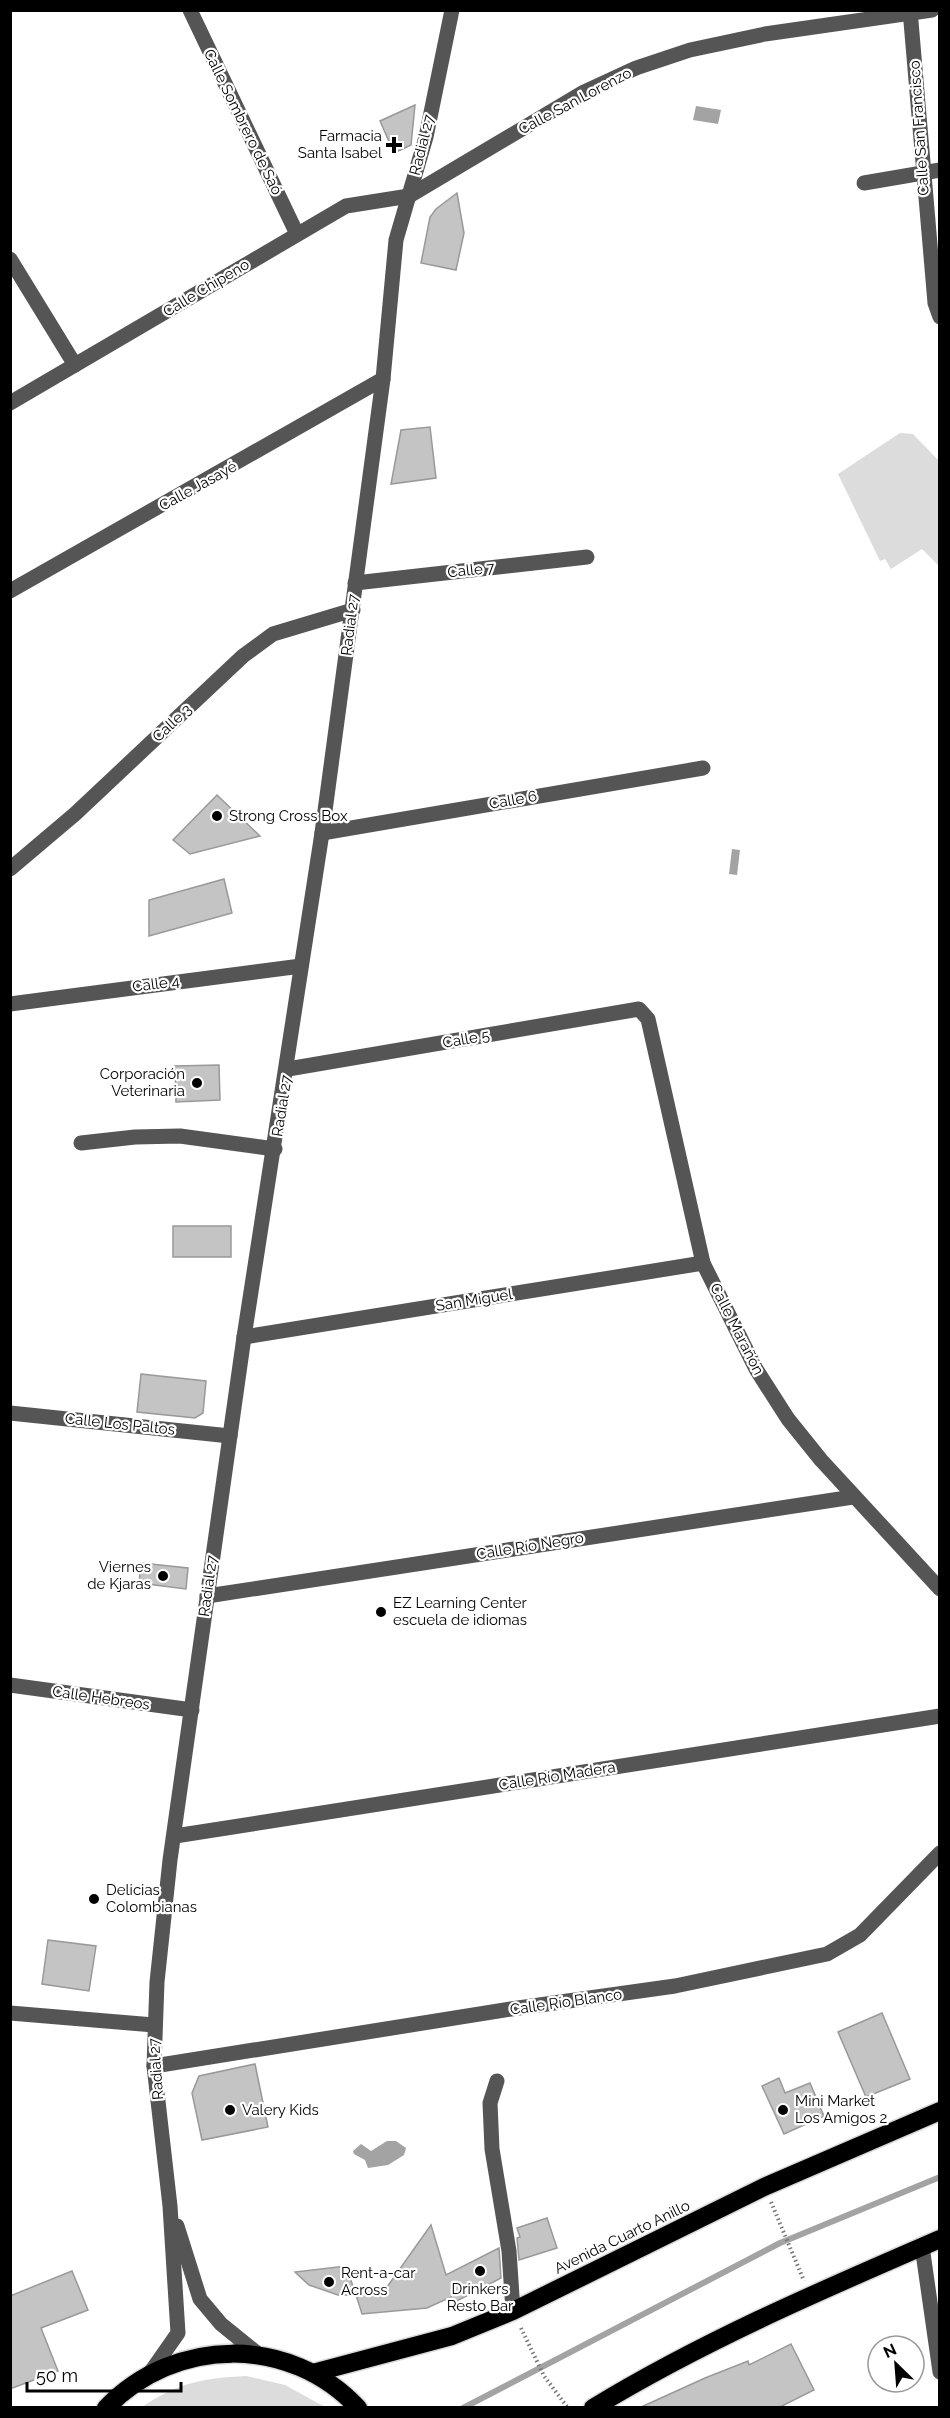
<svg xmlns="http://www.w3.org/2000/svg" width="950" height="2418" font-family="Raleway,sans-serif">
<rect width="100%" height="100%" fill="#fff"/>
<!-- green -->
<g fill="#dcdcdc">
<polygon points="900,433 913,434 939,461 939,570 938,565 922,549 891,569 885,559 880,561 838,474"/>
<path d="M246,2376l39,9 40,22h-183c35,-24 62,-29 104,-31z"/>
</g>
<!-- water -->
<g fill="#a3a3a3">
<polygon points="696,106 721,110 718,124 693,120"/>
<polygon points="732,849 740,850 737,875 729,874"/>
<polygon points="387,2141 396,2141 406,2148 404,2155 388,2165 368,2168 365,2160 354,2154 353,2151 361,2144 371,2151"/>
</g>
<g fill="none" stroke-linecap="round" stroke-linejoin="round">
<!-- stream -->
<polyline stroke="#a3a3a3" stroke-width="6" points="463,2408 780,2243 940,2177"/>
</g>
<!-- building -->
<g fill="#c4c4c4" stroke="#999" stroke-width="1.5">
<polygon points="415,105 411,145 394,153 380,121"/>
<polygon points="457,193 464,233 456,270 421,263 430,217 436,209"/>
<polygon points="430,427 436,478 391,484 401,430"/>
<polygon points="217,795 260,836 190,854 173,840"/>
<polygon points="224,879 232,913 149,936 149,900"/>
<polygon points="219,1065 220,1100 176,1102 175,1066"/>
<rect x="173" y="1226" width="58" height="31"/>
<polygon points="141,1374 206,1381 203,1413 195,1418 137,1412"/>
<polygon points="141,1563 188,1568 186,1589 139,1583"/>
<polygon points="48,1940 96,1946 89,1991 42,1984"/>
<polygon points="882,2013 910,2079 866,2097 838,2032"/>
<polygon points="255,2064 268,2127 202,2140 192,2093 199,2076"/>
<polygon points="779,2078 785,2093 810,2083 824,2116 784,2134 762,2086"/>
<polygon points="547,2218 557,2248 519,2260 517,2238 520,2237 517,2228"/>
<polygon points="431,2225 446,2275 499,2248 501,2278 453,2303 451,2297 427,2308 362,2314 356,2295 372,2287 382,2294"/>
<polygon points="346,2266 356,2295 338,2295 309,2285 295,2272"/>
<polygon points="72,2271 88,2310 41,2328 58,2371 10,2389 10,2296"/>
<polygon points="791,2344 814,2390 778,2408 639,2408 705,2378 748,2361 749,2365"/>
</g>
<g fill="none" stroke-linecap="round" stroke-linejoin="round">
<!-- highway casing -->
<g stroke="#dbdbdb" stroke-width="21">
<g id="highway">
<polyline points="313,2373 452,2336 513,2311 764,2187 940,2111"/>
<path d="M106,2408c69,-72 184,-73 252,0"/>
<path d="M593,2408c110,-67 229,-118 347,-169"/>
</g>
</g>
<!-- path -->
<g stroke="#777" stroke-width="4" stroke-dasharray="1.5 3" stroke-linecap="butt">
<polyline points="771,2202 804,2281"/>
<polyline points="521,2328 544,2376 568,2408"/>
</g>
<!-- minor -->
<g stroke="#555" stroke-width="15">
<polyline points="190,10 297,234"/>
<polyline points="910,10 935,303 940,317"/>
<polyline points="864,183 940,170"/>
<polyline points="10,259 75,365"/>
<polyline points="10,403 346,206 409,196 584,92 636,68 690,50 765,34 932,10"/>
<polyline points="355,583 587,557"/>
<polyline points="10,591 383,379"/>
<polyline points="322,833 703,768"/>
<polyline points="10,869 75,814 243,656 273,634 353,610"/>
<polyline points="10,1004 301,966"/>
<polyline points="288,1069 639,1009 648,1019 703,1263 756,1369 788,1419 821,1460 940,1589"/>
<polyline points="81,1143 135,1137 180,1136 275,1149"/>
<polyline points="244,1337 703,1263"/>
<polyline points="10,1413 230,1436"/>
<polyline points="207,1596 853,1497"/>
<polyline points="10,1685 192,1710"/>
<polyline points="175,1836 940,1716"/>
<polyline points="10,2013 154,2025"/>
<polyline points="154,2066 511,2009 675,1986 827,1954 860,1935 940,1853"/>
<polyline points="497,2081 490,2103 492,2149 509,2251 513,2311"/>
<polyline points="177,2226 200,2299 221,2324 258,2354"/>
<polyline points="922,2246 940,2372"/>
<polyline points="150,2373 178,2333 170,2206 154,2066 157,1982 170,1860 244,1337 322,833 383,379 396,240 426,137 452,10"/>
</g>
<!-- highway -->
<use href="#highway" stroke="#000" stroke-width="18"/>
</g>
<!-- markers -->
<g fill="#000" stroke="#fff" stroke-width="2">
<path d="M391 136h6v6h6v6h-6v6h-6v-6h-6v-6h6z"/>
<circle cx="217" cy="816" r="6"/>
<circle cx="197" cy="1083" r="6"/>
<circle cx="163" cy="1576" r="6"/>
<circle cx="381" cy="1612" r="6"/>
<circle cx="94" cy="1899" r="6"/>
<circle cx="230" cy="2110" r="6"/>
<circle cx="783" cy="2110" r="6"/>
<circle cx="480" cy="2271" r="6"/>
<circle cx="329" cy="2282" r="6"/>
</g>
<g text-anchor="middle" stroke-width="4.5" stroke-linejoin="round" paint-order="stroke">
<!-- street labels -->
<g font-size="15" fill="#000" stroke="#fff">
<text transform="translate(575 101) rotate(-28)" y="5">Calle San Lorenzo</text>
<text transform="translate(243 122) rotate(64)" y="5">Calle Sombrero de Saó</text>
<text transform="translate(919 128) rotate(-94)" y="5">Calle San Francisco</text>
<text transform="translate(422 145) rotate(-76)" y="5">Radial 27</text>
<text transform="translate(206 288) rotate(-31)" y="5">Calle Chipeno</text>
<text transform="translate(198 486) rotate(-29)" y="5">Calle Jasayé</text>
<text transform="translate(471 570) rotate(-6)" y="5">Calle 7</text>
<text transform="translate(350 625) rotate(-83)" y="5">Radial 27</text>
<text transform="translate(172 723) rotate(-43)" y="5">Calle 3</text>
<text transform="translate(513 800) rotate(-10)" y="5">Calle 6</text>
<text transform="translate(156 984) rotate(-7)" y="5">Calle 4</text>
<text transform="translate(466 1039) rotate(-10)" y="5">Calle 5</text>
<text transform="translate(282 1106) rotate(-81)" y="5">Radial 27</text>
<text transform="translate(474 1300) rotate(-9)" y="5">San Miguel</text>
<text transform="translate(737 1329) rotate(63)" y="5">Calle Marañón</text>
<text transform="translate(120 1424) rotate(6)" y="5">Calle Los Paltos</text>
<text transform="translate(530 1546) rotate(-9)" y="5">Calle Río Negro</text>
<text transform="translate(208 1586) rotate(-82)" y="5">Radial 27</text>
<text transform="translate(101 1698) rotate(8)" y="5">Calle Hebreos</text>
<text transform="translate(557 1776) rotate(-9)" y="5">Calle Río Madera</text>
<text transform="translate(566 2002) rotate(-8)" y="5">Calle Río Blanco</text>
<text transform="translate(156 2069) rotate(-94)" y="5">Radial 27</text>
<text transform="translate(622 2237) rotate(-26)" y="5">Avenida Cuarto Anillo</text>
</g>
<!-- poi labels -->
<g font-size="15" fill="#000" stroke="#fff" text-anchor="start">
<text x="382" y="141" text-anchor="end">Farmacia<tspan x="382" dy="17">Santa Isabel</tspan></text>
<text x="229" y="821">Strong Cross Box</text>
<text x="185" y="1079" text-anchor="end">Corporación<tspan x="185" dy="17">Veterinaria</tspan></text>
<text x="151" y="1572" text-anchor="end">Viernes<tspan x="151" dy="17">de Kjaras</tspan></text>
<text x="393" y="1608">EZ Learning Center<tspan x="393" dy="17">escuela de idiomas</tspan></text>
<text x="106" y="1895">Delicias<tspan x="106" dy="17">Colombianas</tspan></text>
<text x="795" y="2106">Mini Market<tspan x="795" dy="17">Los Amigos 2</tspan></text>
<text x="242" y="2115">Valery Kids</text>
<text x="341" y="2278">Rent-a-car<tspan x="341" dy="17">Across</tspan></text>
<text x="480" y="2294" text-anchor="middle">Drinkers<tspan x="480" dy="17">Resto Bar</tspan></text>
</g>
</g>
<!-- border -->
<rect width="950" height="2418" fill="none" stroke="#000000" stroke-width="24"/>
<!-- north arrow -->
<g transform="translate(896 2364) rotate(335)"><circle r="28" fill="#ffffff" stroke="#999999" stroke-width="1.5"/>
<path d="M0-4.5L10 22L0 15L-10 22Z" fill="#000000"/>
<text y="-9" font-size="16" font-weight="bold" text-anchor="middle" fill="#000000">N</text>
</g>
<!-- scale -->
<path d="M27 2382v9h154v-9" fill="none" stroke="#000000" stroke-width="3"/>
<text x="36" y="2382" font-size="18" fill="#000000" stroke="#ffffff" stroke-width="4.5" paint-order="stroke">50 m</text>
</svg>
